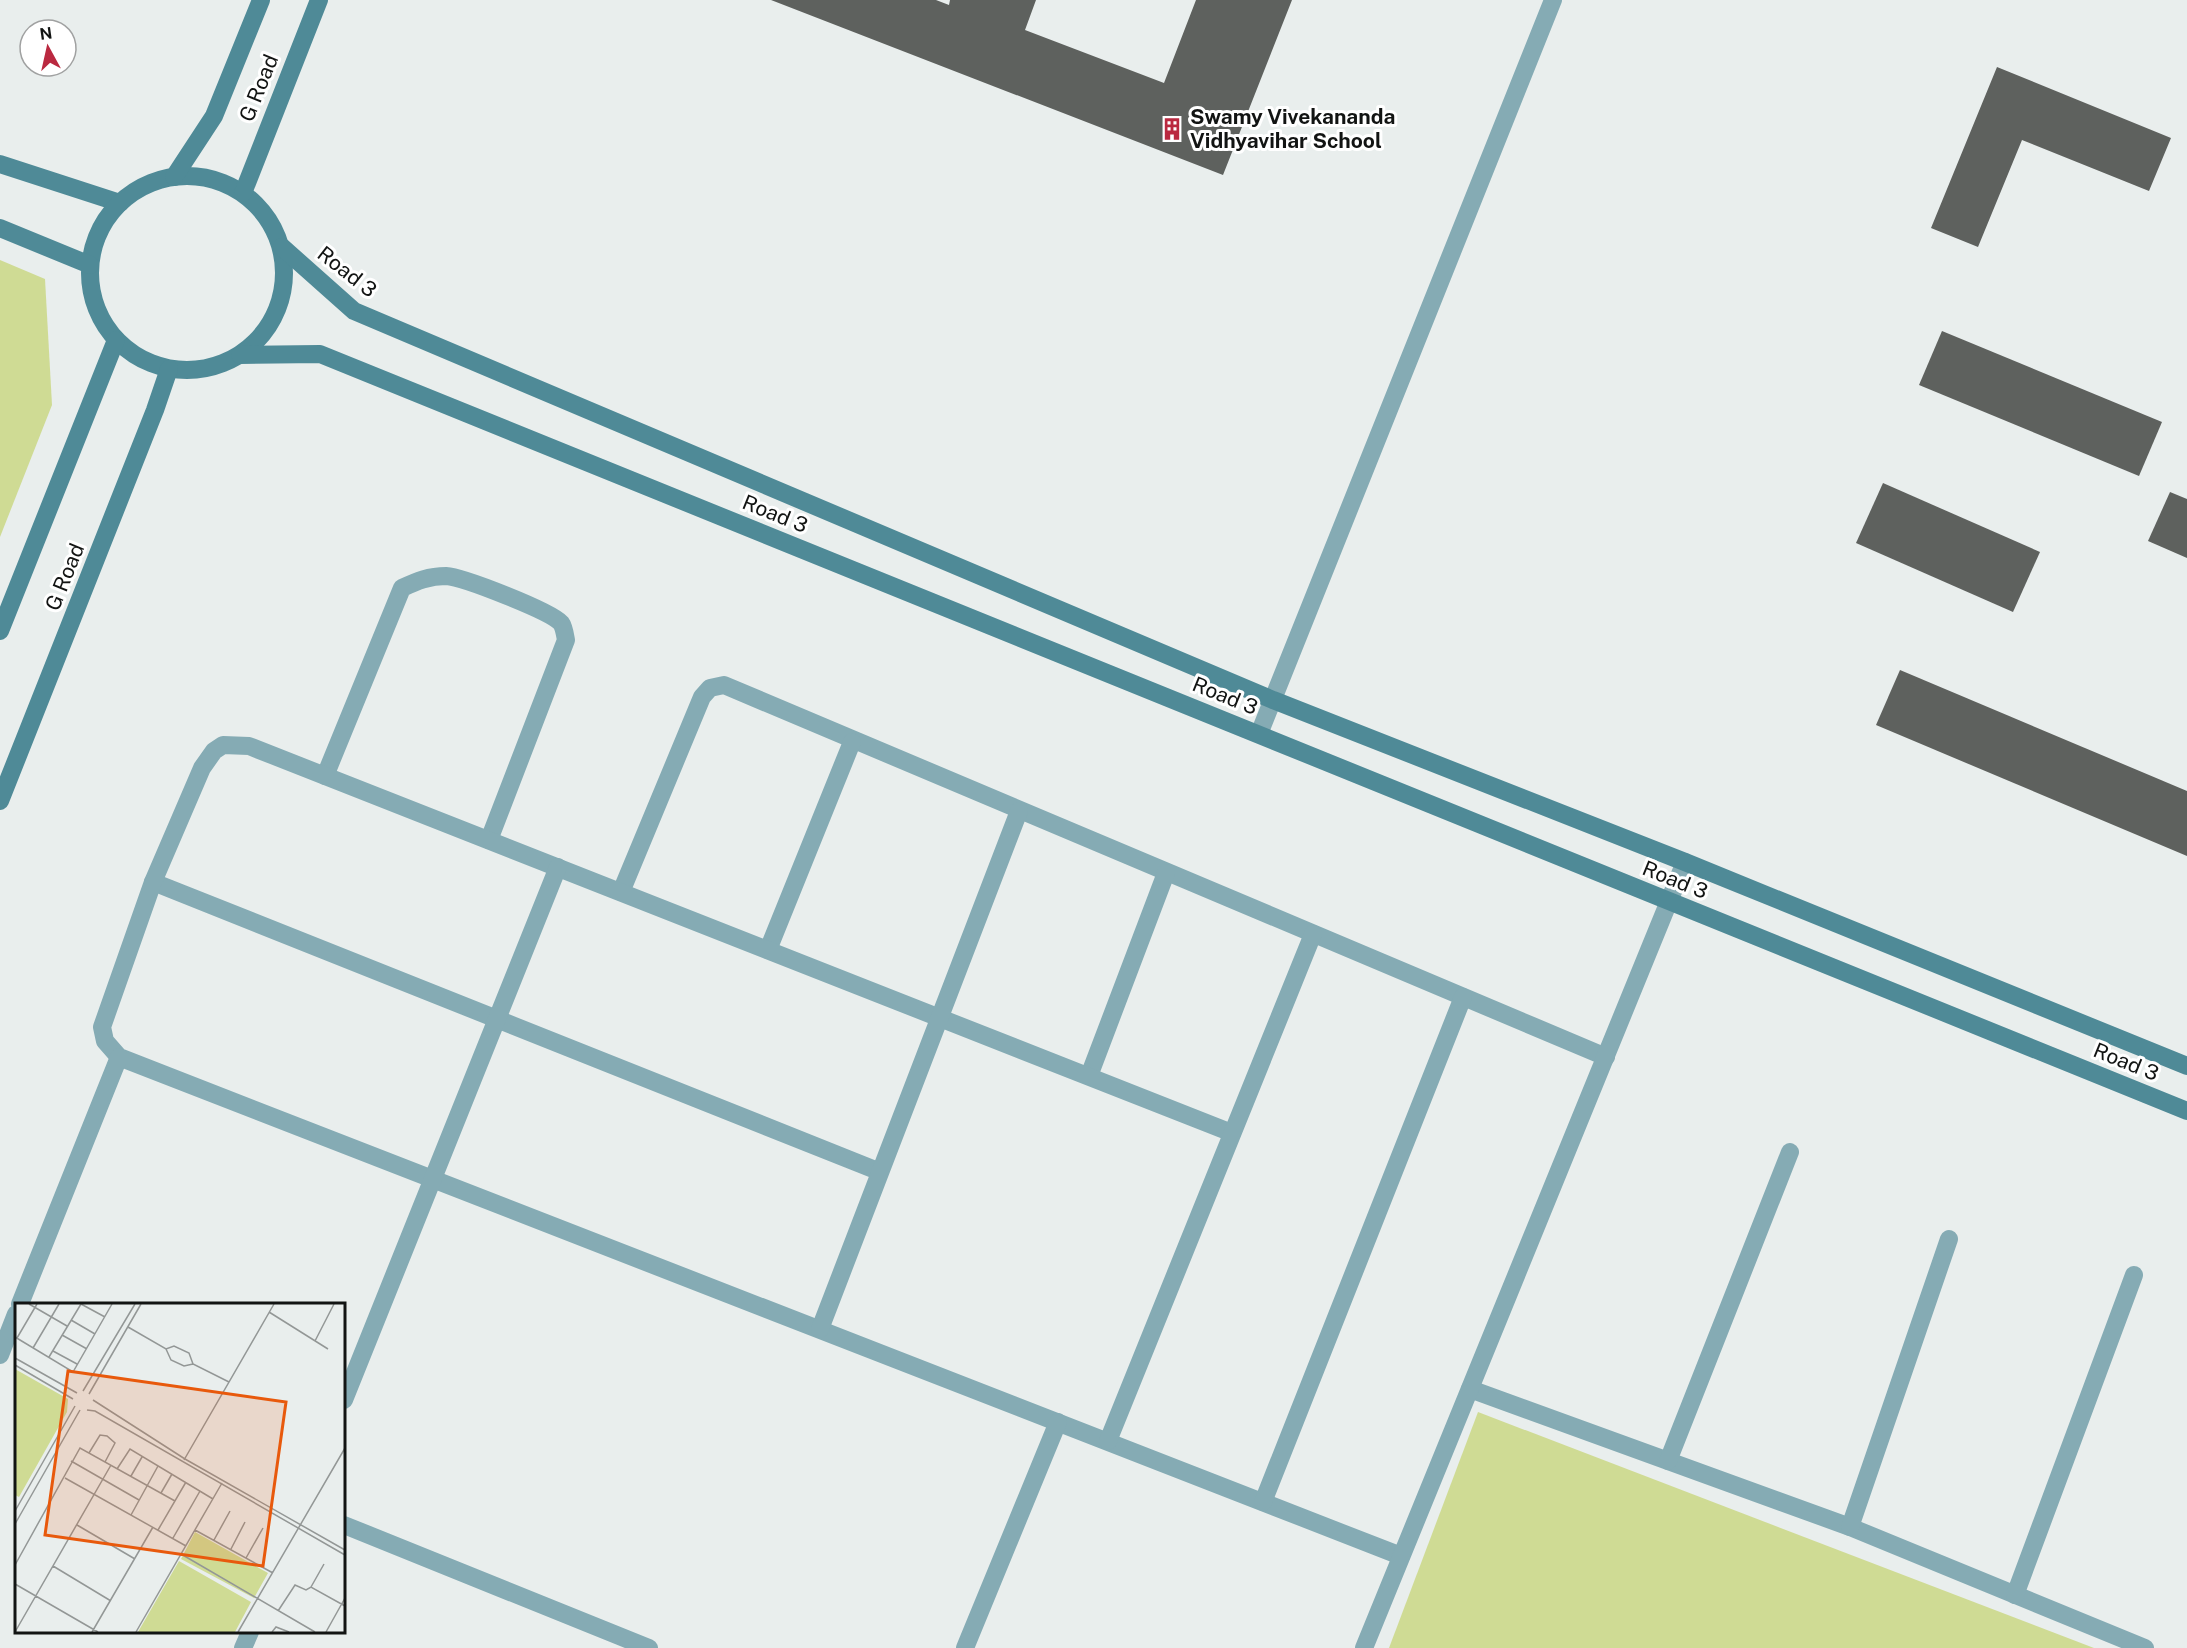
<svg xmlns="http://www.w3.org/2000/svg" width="2187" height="1648" font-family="'Public Sans',sans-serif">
<rect width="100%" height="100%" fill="#e9eeed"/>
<!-- green -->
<g fill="#cfdb94">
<polygon points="0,260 45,279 52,405 0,537"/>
<polygon points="1478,1412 2094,1648 1389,1648"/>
</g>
<!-- building -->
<g fill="#5e615e">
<polygon points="771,0 936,0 949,5 950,0 1036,0 1025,30 1164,83 1196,0 1292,0 1223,175"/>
<polygon points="1997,67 2171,138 2149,191 2022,140 1978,247 1931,228"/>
<polygon points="1942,331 2162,422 2139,476 1919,385"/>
<polygon points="1883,483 2040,552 2013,612 1856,543"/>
<polygon points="2170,492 2187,499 2187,558 2148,541"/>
<polygon points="1900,670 2187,791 2187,856 1876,725"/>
</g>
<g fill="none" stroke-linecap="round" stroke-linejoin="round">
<!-- street -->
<g stroke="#85abb4" stroke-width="18">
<polyline points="1259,734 1553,0"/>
<path d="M325,776l77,-188c15,-7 27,-12 44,-12 17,1 104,35 115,47 3,4 4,12 5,17l-77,200"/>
<polyline points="153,882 878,1171"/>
<polyline points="621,892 702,697 710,688 724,685 1606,1057"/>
<polyline points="768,950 852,742"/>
<polyline points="1089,1076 1166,873"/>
<polyline points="1232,1133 249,746 223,745 214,751 202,768 153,882 102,1027 105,1041 119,1057 1401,1556"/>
<polyline points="20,1304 119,1057"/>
<polyline points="820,1329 1019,811"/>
<polyline points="0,1355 16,1314"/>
<polyline points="1470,1389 1850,1527 2145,1648"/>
<polyline points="344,1400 558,867"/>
<polyline points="1108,1441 1313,934"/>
<polyline points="1668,1461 1790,1152"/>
<polyline points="1263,1502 1463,997"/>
<polyline points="344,1525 649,1648"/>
<polyline points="1850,1527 1949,1239"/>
<polyline points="2015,1595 2134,1275"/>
<polyline points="243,1648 250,1632"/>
<polyline points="965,1648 1058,1422"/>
<polyline points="1364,1648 1685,862"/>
</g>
<!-- secondary -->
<g stroke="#4f8a97" stroke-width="18">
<polyline points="0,164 120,203"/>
<circle cx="187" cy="273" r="97"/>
<polyline points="174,177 214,116 261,0"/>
<polyline points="243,193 319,0"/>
<polyline points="0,228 90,265"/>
<polyline points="282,247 354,311 1273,700 1685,862 2187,1066"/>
<polyline points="240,355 320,354 2187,1111"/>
<polyline points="0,631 116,340"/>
<polyline points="0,801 155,410 169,369"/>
</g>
</g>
<!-- icons -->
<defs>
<g id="building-bare" transform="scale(1.8)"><path d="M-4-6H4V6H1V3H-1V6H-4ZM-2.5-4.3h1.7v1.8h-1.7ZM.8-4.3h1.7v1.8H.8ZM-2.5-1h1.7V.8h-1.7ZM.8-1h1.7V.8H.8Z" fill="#ba2940" stroke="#fff" stroke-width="2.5" paint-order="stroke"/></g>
</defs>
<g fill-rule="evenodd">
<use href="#building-bare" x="1172" y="129"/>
</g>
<g text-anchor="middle" stroke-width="6" stroke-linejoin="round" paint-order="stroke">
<!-- street labels -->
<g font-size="21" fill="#121413" stroke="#fff">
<text transform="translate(259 88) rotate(-68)" y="7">G Road</text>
<text transform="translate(347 272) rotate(38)" y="7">Road 3</text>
<text transform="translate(775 514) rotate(22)" y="7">Road 3</text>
<text transform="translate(65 577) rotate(-68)" y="7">G Road</text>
<text transform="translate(1225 696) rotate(22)" y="7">Road 3</text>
<text transform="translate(1675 880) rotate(22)" y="7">Road 3</text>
<text transform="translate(2126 1062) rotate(22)" y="7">Road 3</text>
</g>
<!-- poi labels -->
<g font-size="21" font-weight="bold" fill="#121413" stroke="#fff" text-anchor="start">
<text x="1190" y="124">Swamy Vivekananda<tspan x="1190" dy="24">Vidhyavihar School</tspan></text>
</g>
</g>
<!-- overview -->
<g transform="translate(15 1303)">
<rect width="330" height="330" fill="#e9eeed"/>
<path d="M0,66l53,30 -1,13 -48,85 -4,-2zM180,229l73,41 -14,25 -73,-39zM164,258l72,41 -16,30h-97z" fill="#cfdb94"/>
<path fill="none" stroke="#939796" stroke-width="1.5" d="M14,1l38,22M66,1l24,13M254,9l59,37M56,17l24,14M113,24l38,22 8,-3 15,7 4,11 36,18M47,32l25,14M0,34l58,35 39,-68M2,35l20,-34M300,38l19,-37M18,45l26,-44M151,46l5,11 13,6 9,-2M38,48l24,13M34,54l32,-53M0,55l62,35M0,62l58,34M68,88l52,-87M74,91l52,-90M78,97l92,59 160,91M72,107l8,1 250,144M74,150l11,-18 7,1 8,7 -10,19M169,157l90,-156M56,158l68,39M102,166l13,-20 83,50M116,173l11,-19M50,175l121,68M146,190l11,-19M0,208l60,-105M116,212l27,-49M0,221l65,-114M62,222l58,34M143,227l28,-48M180,227l78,43M158,235l27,-47M199,237l16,-29M216,246l14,-27M166,251l134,78M231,255l17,-30M0,262l65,-117 95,53M38,263l58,35M0,281l83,48M296,284l13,-23M263,308l17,-26 11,5 5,-3 34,19M0,329l96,-167M77,329l61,-105M121,329l86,-149M223,329l107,-184M257,329l4,-5 13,5M311,329l19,-34"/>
<path fill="#e8590c" fill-opacity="0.15" stroke="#e8590c" stroke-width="3" d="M53,68l218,31 -23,164 -218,-31z"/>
<rect width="330" height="330" fill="none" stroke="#121413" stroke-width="3"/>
</g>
<!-- north arrow -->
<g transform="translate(48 48) rotate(352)"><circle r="28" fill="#ffffff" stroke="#a0a1a1" stroke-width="1.5"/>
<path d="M0-4.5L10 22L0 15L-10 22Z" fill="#ba2940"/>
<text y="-9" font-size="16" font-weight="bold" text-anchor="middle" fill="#121413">N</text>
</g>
</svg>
